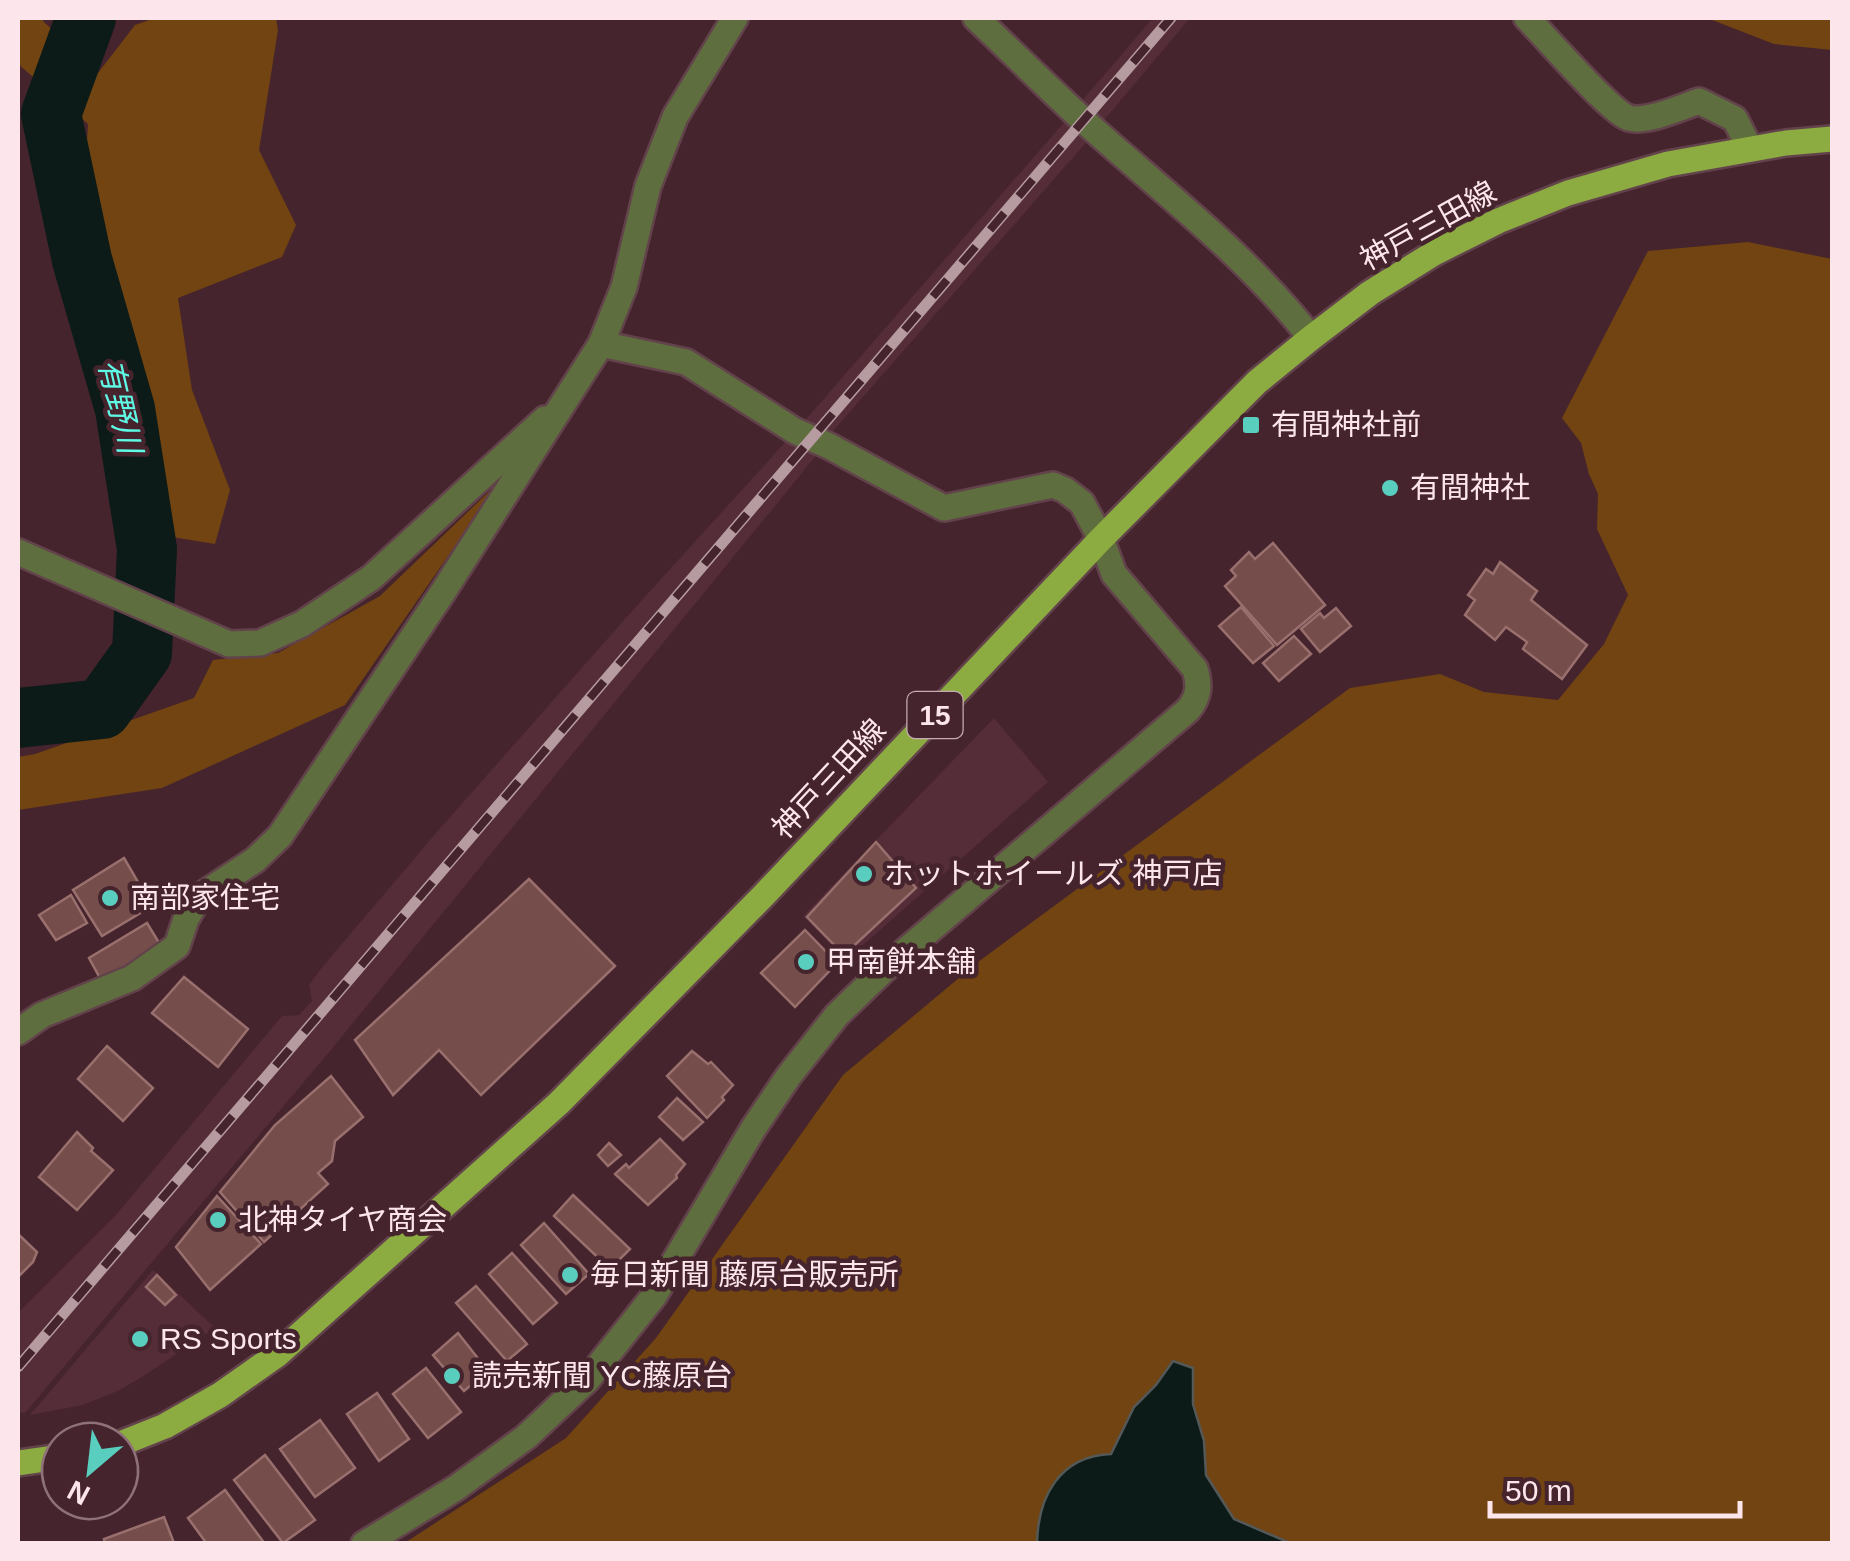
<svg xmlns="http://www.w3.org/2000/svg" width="1850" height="1561" font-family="Helvetica,'Noto Sans JP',sans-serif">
<rect width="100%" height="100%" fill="#46242d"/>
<!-- built -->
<g fill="#552d38">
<polygon points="1153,18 1190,18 1104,120 1081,102"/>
<polygon points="1067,119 1090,138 827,438 801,425"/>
<polygon points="790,437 819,452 330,1051 25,1413 18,1412 18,1313 115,1216 282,1016 299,1015 312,1001 309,985 324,965 436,833 632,611"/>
<polygon points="994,718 1048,782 846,960 803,916"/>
<polygon points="153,1270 215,1328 145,1375 120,1390 83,1405 30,1415"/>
</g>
<!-- green -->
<g fill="#714411">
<polygon points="18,18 43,18 43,21 98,73 135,25 155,18 276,18 278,30 259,150 296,225 282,257 178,298 192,390 230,490 215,544 172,537 157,505 98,252 85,176 88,124 18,64"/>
<polygon points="1707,18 1832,18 1832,50 1774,44"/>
<polygon points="1748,242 1832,259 1832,1543 403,1544 566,1438 656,1338 843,1075 978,962 1350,688 1440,674 1484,692 1558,700 1604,644 1628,595 1597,529 1598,494 1589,474 1581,443 1562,418 1648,251"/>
<polygon points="500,481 345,705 162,788 18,810 18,757 35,754 194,698 213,660 278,653 380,596"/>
</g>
<!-- water -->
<path fill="#0c1b18" stroke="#545857" stroke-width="2.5" d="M1173,1361l20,7v36l11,37 2,34 28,44 56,24h-253c1,-47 23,-87 74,-89l23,-47 22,-22z"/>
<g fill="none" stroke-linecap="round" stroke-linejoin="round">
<!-- river -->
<polyline stroke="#0c1b18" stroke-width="60" points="18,718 102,709 142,653 147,549 125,409 82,260 51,114 86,18"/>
</g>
<!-- building -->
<g fill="#754e4c" stroke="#99706d" stroke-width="2.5">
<polygon points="1273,543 1325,605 1277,645 1225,586 1236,576 1231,570 1249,552 1255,559"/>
<polygon points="1500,562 1537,591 1531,600 1587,645 1562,679 1523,649 1527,642 1506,627 1495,640 1465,615 1475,600 1468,595 1486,569 1493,574"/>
<polygon points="1241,607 1274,646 1253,663 1219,626"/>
<polygon points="1336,608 1351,626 1320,652 1301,629 1320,613 1324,618"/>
<polygon points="1294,636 1311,654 1279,681 1263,663"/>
<polygon points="876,842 916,888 844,955 807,917"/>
<polygon points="124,858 152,906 102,936 73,890"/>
<polygon points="529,879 615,966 481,1095 439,1050 393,1095 355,1040"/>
<polygon points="71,895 87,923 56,940 39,915"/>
<polygon points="147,923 161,946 101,980 89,958"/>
<polygon points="805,930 837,963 795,1007 761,973"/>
<polygon points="184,977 248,1029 218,1067 152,1013"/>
<polygon points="107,1046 153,1088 123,1121 78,1079"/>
<polygon points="692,1051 708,1064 711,1062 733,1085 722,1097 724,1100 707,1118 667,1076"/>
<polygon points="331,1076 363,1117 335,1141 332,1161 318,1173 328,1184 264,1242 220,1192 275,1125"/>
<polygon points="677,1098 703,1122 683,1140 659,1117"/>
<polygon points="77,1132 93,1148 91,1151 113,1170 77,1210 39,1177"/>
<polygon points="660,1139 685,1164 676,1175 677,1178 648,1205 615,1174 626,1164 629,1168"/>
<polygon points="609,1143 621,1155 608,1166 598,1155"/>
<polygon points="573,1195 630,1249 610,1269 554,1216"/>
<polygon points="217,1196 261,1244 210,1290 176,1247"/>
<polygon points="544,1223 589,1274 566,1294 521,1245"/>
<polygon points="18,1234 37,1252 33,1262 18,1277"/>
<polygon points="512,1253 557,1303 533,1324 489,1274"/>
<polygon points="157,1275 176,1295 165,1305 146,1287"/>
<polygon points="476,1286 527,1344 507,1361 456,1303"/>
<polygon points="458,1333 488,1371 464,1391 433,1355"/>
<polygon points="426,1368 461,1412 428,1438 393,1394"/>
<polygon points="377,1393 409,1439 379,1461 347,1414"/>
<polygon points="320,1420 355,1468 315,1497 280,1449"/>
<polygon points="265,1455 315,1520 283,1543 234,1480"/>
<polygon points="225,1490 265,1544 207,1544 188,1518"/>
<polygon points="164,1517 174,1543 105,1544 104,1539"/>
</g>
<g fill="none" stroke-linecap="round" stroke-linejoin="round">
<!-- minor casing -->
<g stroke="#63434b" stroke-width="30">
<g id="minor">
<path d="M976,18c35,33 70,68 106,101 78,71 164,135 229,219"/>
<path d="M1527,18c18,18 83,94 102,100 18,5 53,-11 70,-17l36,18 15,30"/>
<polyline points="18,552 229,644 260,643 302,624 371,578 545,419"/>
<polyline points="18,1032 42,1015 132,978 177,946 186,919 199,897 255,860 280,836 443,592 601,344 624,287 648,186 675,117 735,18"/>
<path d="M364,1544l92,-56 70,-51 62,-58 66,-83 99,-167 35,-52 49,-62 53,-51 298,-254c11,-13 12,-25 7,-41l-81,-95 -13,-35 -19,-36 -17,-13 -12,-5 -109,23 -115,-62 -34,-15 -109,-69 -85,-18"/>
</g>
</g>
<!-- major casing -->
<g stroke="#63434b" stroke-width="30">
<g id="major">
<polyline points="120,1444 165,1426 220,1395 278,1354 559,1103 764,895 1101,539 1257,382 1311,338 1370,293 1436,252 1498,221 1568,193 1668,164 1786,143 1832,139"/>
<polyline points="18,1463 60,1457"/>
</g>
</g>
<!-- minor -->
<use href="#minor" stroke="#5f6e3e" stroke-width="25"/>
<!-- major -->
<use href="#major" stroke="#8cab40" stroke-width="25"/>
<!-- rail casing -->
<g stroke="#b69ba1" stroke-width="11">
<polyline id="rail" points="18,1367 1171,18"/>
</g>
<!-- rail -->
<use href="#rail" stroke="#46242d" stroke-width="8" stroke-dasharray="22" stroke-linecap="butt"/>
</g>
<!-- markers -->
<g fill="#59cebf" stroke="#46242d" stroke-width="4">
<rect x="1241" y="415" width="20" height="20" rx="5"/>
<circle cx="1390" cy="488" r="10"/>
<circle cx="864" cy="874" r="10"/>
<circle cx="110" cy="898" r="10"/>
<circle cx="806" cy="962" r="10"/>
<circle cx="218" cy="1220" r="10"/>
<circle cx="570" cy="1275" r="10"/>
<circle cx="140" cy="1339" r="10"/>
<circle cx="452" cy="1376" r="10"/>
</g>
<g text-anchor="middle" stroke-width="9" stroke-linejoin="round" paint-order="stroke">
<!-- shield labels -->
<rect fill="#46242d" stroke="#c6acb2" stroke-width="2.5" x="907.5" y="692" width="55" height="46" rx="8"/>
<g font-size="28" font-weight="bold" fill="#fde6eb">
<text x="935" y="725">15</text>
</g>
<!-- street labels -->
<g font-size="30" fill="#fde6eb" stroke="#46242d">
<text transform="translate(1428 226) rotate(-29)" y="10">神戸三田線</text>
<text transform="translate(829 779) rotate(-47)" y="10">神戸三田線</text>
</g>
<!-- poi labels -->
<g font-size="30" fill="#fde6eb" stroke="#46242d" text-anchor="start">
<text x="1271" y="435">有間神社前</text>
<text x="1410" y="498">有間神社</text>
<text x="884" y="884">ホットホイールズ 神戸店</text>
<text x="130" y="908">南部家住宅</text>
<text x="826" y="972">甲南餅本舗</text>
<text x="238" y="1230">北神タイヤ商会</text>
<text x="590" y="1285">毎日新聞 藤原台販売所</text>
<text x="160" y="1349">RS Sports</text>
<text x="472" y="1386">読売新聞 YC藤原台</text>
</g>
<!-- water labels -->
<g font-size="32" font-style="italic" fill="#5efae6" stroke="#46242d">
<text transform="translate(120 406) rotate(77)" y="11">有野川</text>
</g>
</g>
<!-- border -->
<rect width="1850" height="1561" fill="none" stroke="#fde6eb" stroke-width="40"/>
<!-- north arrow -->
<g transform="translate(90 1471) rotate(208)"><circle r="48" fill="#46242d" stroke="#8f7279" stroke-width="2.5"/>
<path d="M0-8L18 38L0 25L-18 38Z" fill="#59cebf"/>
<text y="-15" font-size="28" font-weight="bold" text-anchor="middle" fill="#fde6eb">N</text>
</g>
<!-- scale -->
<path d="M1490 1501v15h250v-15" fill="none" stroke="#fde6eb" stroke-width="5"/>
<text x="1505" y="1501" font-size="30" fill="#fde6eb" stroke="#46242d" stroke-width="8" paint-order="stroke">50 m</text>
</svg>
